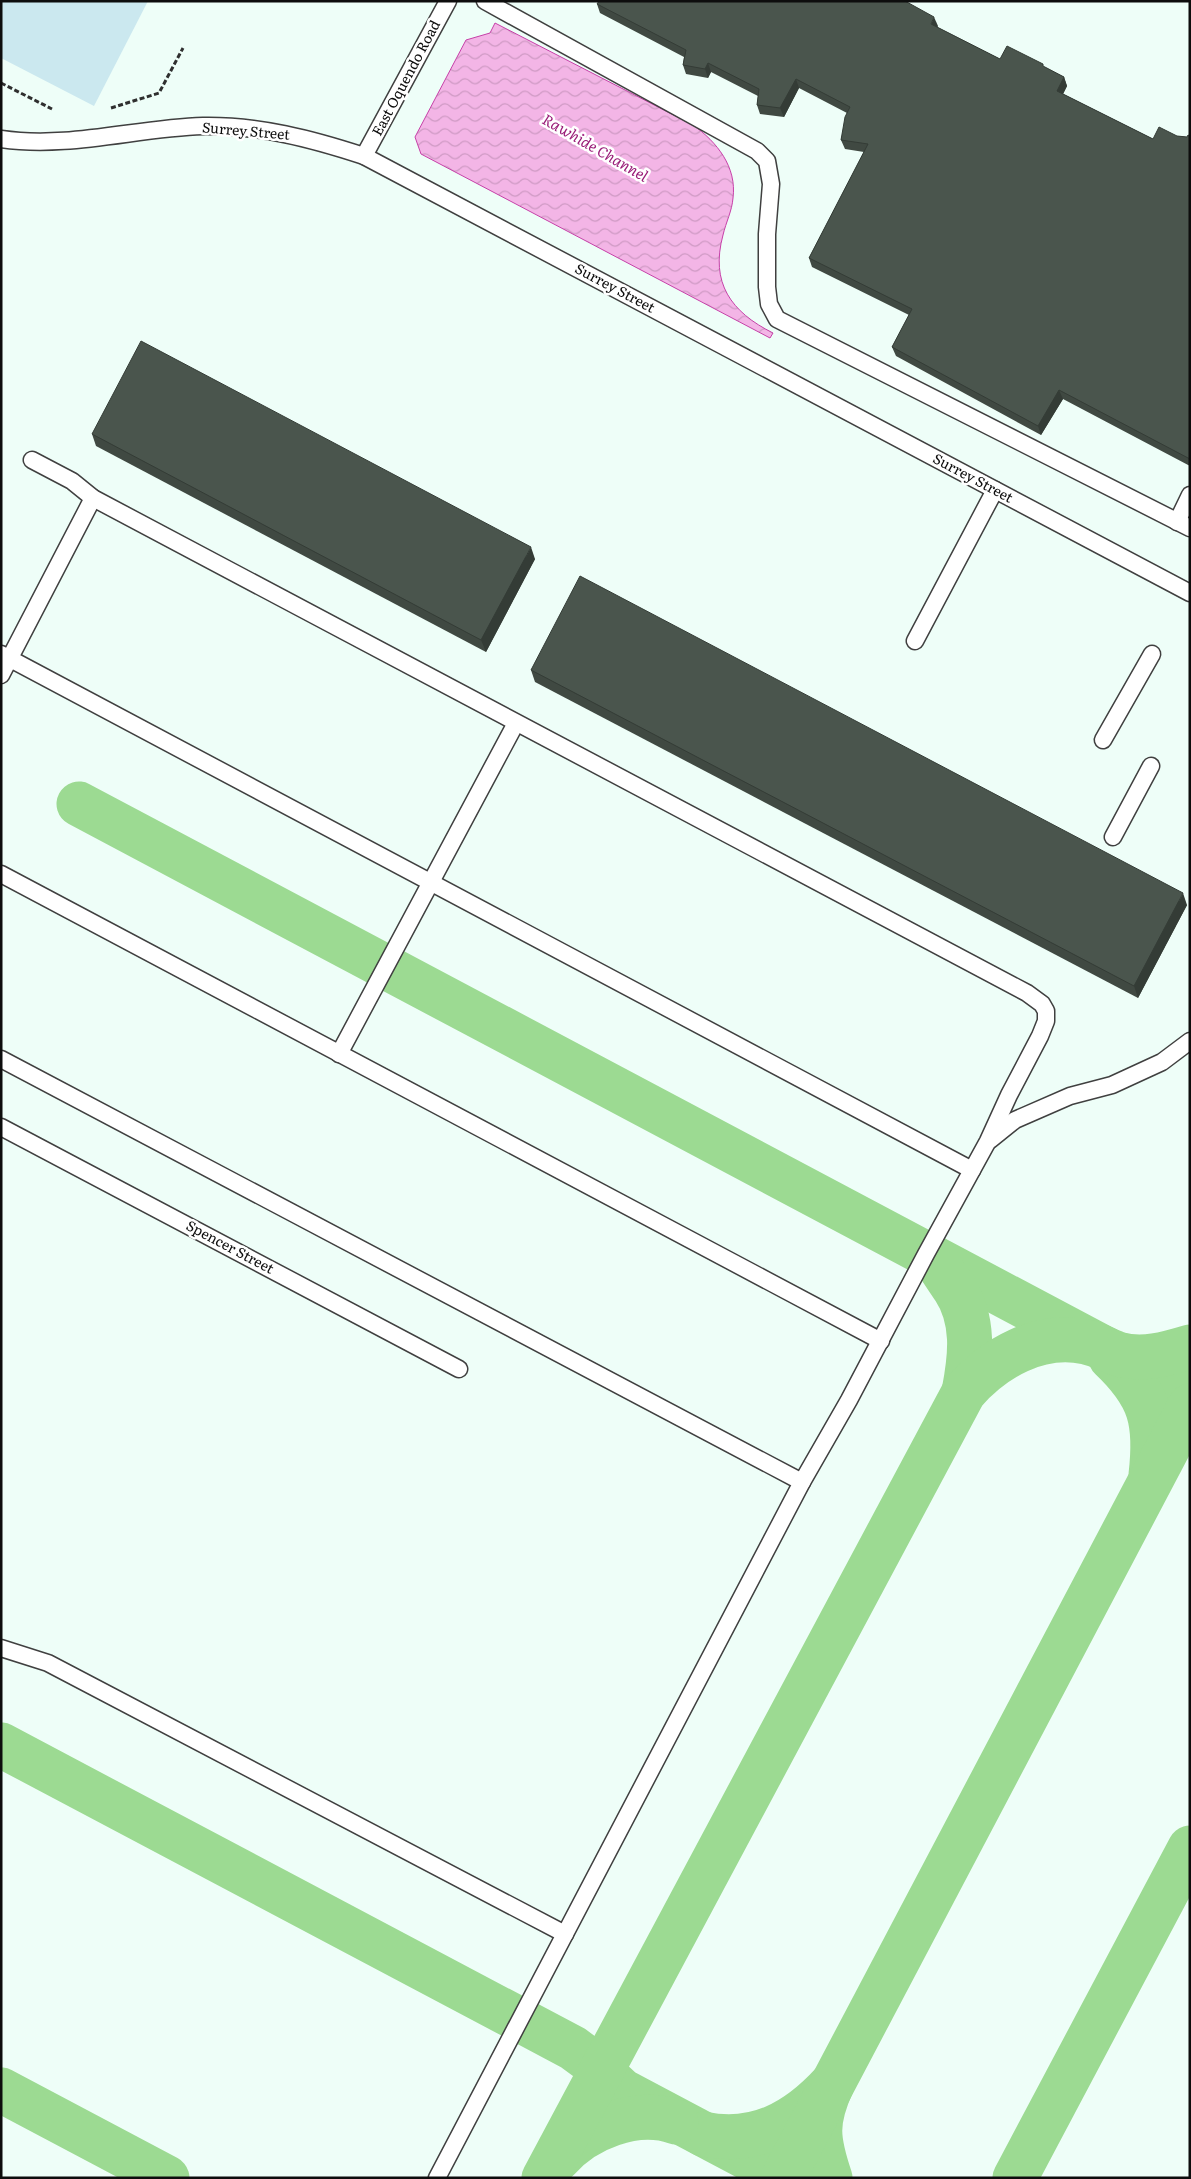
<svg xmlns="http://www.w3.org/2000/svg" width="1191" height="2179" font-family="Literata,serif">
<defs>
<pattern id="water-waves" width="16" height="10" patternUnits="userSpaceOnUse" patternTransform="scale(1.25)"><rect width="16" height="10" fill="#f3b5e6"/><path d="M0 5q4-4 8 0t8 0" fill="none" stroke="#cf9ac4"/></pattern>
</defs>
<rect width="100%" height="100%" fill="#eefef8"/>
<!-- pitch -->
<polygon fill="#cbe8ef" points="1,1 148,1 94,106 1,58"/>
<!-- water -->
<path fill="url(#water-waves)" stroke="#c640a8" d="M495,23l198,102c24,17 44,42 40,73 -1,13 -7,24 -10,37 -13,48 8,77 50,98l-3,5 -349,-184 -6,-17 51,-97 24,-7z"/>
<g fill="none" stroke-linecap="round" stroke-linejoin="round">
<!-- taxiway -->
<g stroke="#9cda92" stroke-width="45">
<polyline points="79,804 1190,1394"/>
<path d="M935,1259c6,10 12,19 19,29 21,32 17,68 10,104"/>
<path d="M1111,1358c40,38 46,64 40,117"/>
<polyline points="1,1745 573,2048 588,2059 622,2091 786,2178"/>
<polyline points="1,2090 167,2178"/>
<path d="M703,2134c53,11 94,-12 129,-50 -17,38 -15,55 -2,94"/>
<path d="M558,2159c27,-31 78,-51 118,-37"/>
<path d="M544,2178l420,-786c30,-34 75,-60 122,-50 11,2 21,8 32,12 24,7 49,0 72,-7"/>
<polyline points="783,2178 1190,1406"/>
<polyline points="1015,2178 1190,1848"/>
</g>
<!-- minor casing -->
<g stroke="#404040" stroke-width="19">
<g id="minor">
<polyline points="485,1 757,151 767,161 771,184 767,234 767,287 769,304 777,319 1190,528"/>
<path d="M1,139c68,10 135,-11 202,-13 56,-1 109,13 161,30l826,437"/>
<polyline points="364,156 448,1"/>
<polyline points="32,460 72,481 93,498 1027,993 1042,1004 1046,1011 1046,1021 1040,1036 1009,1095 988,1141 926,1254 849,1400 802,1482 437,2178"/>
<polyline points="1177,522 1190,495"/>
<polyline points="915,641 995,490"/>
<polyline points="1,654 972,1170"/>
<polyline points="1,675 93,498"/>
<polyline points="1103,740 1152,654"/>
<polyline points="1113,837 1151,766"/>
<polyline points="1,874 881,1341"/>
<polyline points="339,1054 516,723"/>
<polyline points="1,1059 802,1482"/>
<polyline points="1,1127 459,1369"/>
<polyline points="990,1140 1015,1120 1070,1096 1112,1085 1162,1062 1190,1041"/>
<polyline points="1,1648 48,1663 565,1934"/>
</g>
</g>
<!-- path -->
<g stroke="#2f2f2f" stroke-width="3" stroke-dasharray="5 2.5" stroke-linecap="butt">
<polyline points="1,83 52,109"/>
<polyline points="111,108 159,93 183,48"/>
</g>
<!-- minor -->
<use href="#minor" stroke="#fff" stroke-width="16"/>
</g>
<!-- wall -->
<g fill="#404942">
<polygon points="597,4 938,26 937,27 1000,59 1044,67 1064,77 1067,86 1063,94 1153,139 1177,136 1187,137 1190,136 1190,466 1063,399 1041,435 896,356 892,347 909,315 812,267 809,258 864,152 845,149 841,140 847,113 799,88 784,117 760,114 757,105 758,96 711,72 708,78 686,74 683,65 684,57 600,13"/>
<polygon points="92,434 535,559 486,652 96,446"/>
<polygon points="531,670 1187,905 1138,998 535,682"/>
</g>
<!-- shaded-wall -->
<g fill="#343c36">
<polygon points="934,17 938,26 934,33 931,24"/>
<polygon points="708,63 711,72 708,78 705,69"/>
<polygon points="1064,77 1067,86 1060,100 1057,91"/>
<polygon points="796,79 799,88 784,117 780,108"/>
<polygon points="1059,390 1063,399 1041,435 1038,426"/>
<polygon points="531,547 535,559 486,652 481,640"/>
<polygon points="1183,893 1187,905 1138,998 1134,986"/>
</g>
<!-- building -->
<g fill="#4a554d" stroke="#343c36">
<polygon points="599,1 905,1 934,17 931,24 1000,59 1007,46 1043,64 1043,66 1064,77 1057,91 1153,139 1159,127 1177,136 1187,137 1188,135 1190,136 1190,459 1059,390 1038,426 892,347 912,309 809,258 868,144 841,140 845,117 850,107 796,79 780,108 757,105 759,89 708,63 705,69 683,65 686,50 597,4"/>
<polygon points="141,341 531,547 481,640 92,434"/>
<polygon points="580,576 1183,893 1134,986 531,670"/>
</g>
<g text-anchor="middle" stroke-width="5" stroke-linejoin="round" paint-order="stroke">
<!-- street labels -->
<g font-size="14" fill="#0d0d0d" stroke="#fff">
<text transform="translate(406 78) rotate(-62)" y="5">East Oquendo Road</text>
<text transform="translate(246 131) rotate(5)" y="5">Surrey Street</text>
<text transform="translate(615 288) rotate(28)" y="5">Surrey Street</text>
<text transform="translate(973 478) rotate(28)" y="5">Surrey Street</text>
<text transform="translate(230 1247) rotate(28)" y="5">Spencer Street</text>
</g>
<!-- water labels -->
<g font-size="15" font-style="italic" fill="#991d78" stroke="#fff">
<text transform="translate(595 148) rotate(30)" y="5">Rawhide Channel</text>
</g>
</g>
<!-- border -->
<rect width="1191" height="2179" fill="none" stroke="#0d0d0d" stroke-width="5"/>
</svg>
